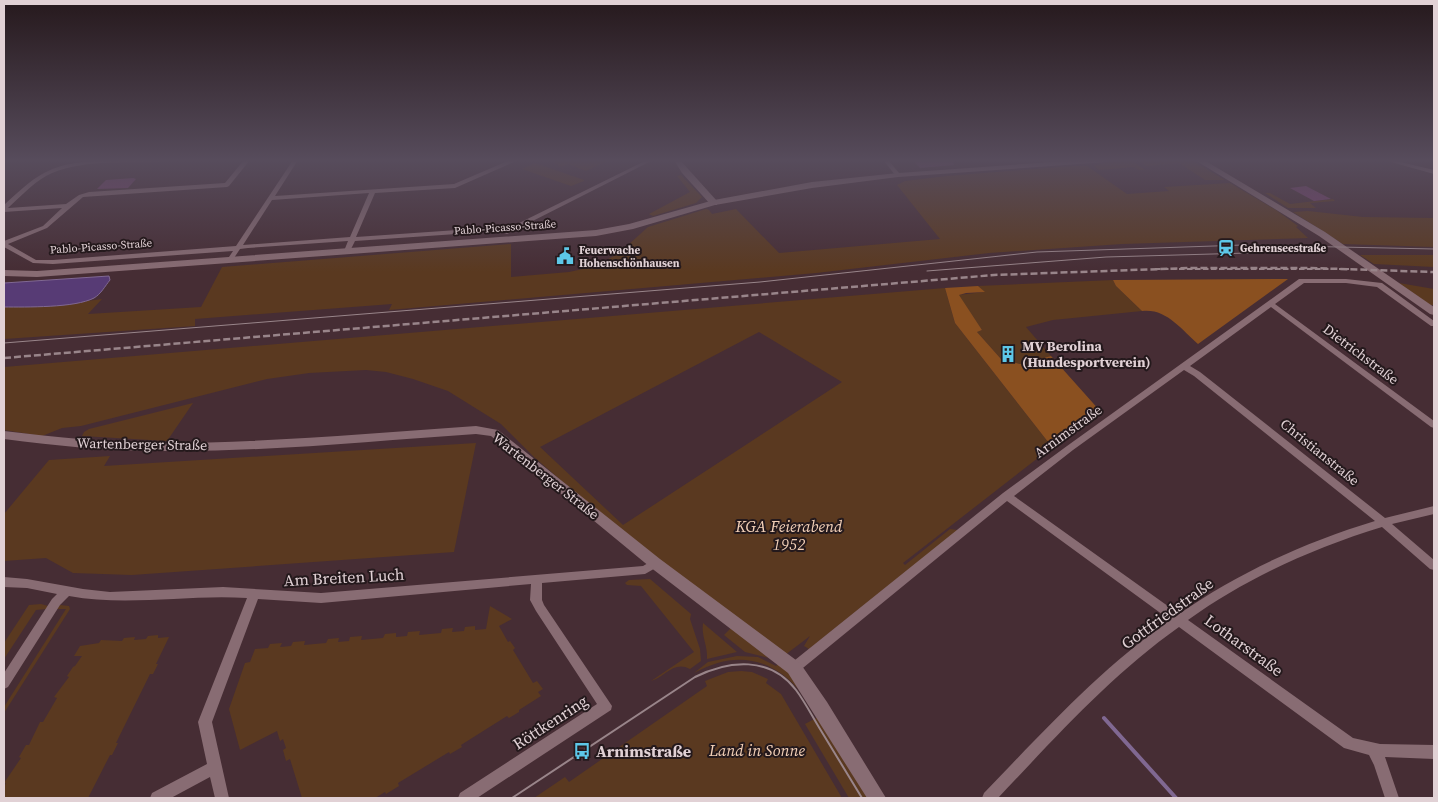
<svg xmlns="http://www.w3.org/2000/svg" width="1438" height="802" font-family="'Source Serif 4',serif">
<rect width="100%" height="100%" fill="#462d34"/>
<!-- green -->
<g fill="#5a3920" fill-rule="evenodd">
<polygon points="558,160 609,160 586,171 568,164 561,167 553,162"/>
<polygon points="1161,160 1191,160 1225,180 1205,180 1179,163 1146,166 1139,161"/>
<polygon points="1133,161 1145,170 1139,170 1134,167 1099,170 1094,166 1106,162"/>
<polygon points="535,163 584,180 584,181 571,186 522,169"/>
<polygon points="1072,166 1087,166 1127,194 1169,191 1164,187 1230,183 1276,210 1298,226 1296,227 1308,238 1122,244 989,253 816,273 389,310 392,304 195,319 195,326 4,339 4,307 58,305 102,299 88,314 201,307 222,267 511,244 511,277 569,272 592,267 618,254 648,227 706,209 709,210 712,214 736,209 779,253 940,239 897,185 905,181 947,176"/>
<polygon points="681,175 702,197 696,203 653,216 649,214 690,192 677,176"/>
<polygon points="1265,193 1270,193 1290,204 1333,199 1335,201 1310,203 1316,208 1288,208"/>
<polygon points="1308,211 1363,217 1434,218 1434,247 1343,244 1293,212"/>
<polygon points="1360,255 1434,255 1434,267 1374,264"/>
<polygon points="1113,280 1116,286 1142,311 1053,320 1026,327 1051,356 1020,364 1001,359 977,332 982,330 958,295 984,292 978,286"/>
<polygon points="1399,283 1434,289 1434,305 1430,305"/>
<path d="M945,288l10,35 97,124 -149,116 2,2 45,-36 8,1 -149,119 -5,-3 6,-10 -25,19 -179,-136 -72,-62 -33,-33 -53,-33 -35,-12 -27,-7 -20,-2 -57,3 -42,6 -186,47 -19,2 -20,8 -38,-6v-63zM759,332l83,50 -219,143 -83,-78z"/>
<polygon points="193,403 167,441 82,436 84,432 89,429"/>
<polygon points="476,443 454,552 132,575 73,573 46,558 4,561 4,514 49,460 110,456 104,466"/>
<path d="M650,579l41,35 -1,5 10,30 1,12 -11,8c-16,-9 -25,8 -39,12l43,-29 -53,-66 -14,-1 -2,-2 4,-3z"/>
<polygon points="41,604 48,606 46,609 36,610 4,659 4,643 29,605"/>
<polygon points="60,605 69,606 70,609 4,713 4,707 66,609 57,609"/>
<polygon points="490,606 512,619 499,626 508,642 510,641 515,648 513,650 533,683 537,681 543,689 538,692 541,696 519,710 519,712 509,718 507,716 461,745 462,747 450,754 449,752 398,783 399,786 386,794 385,792 375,798 302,798 290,759 286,761 283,750 286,748 283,739 280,741 277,731 240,750 229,709 245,663 250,662 255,649 268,648 270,644 282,643 280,647 291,646 293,642 305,641 304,645 326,643 328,639 339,638 338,642 349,641 350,637 362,636 361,640 383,638 385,634 396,633 396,637 407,636 408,632 420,631 419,635 441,633 442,629 453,628 452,632 464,631 465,627 475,626 475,630 486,629"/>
<path d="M703,623l34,29 -30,7c1,-13 -6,-23 -4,-36z"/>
<polygon points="731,628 769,658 745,652 724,635"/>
<polygon points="158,635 158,638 169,637 156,664 158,664 153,674 150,674 116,743 118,743 112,755 110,755 88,798 4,798 4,787 6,783 4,783 21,758 19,757 26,745 29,745 40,722 43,722 57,698 54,697 69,677 67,676 73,667 75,666 82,656 74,656 80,646 99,643 101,640 122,641 124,638 135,637 134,640 146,639 148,636"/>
<path d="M737,656l21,1 18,9 3,-3 12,12 11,18c-31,-36 -66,-43 -108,-20l14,-11z"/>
<polygon points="741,671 752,672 768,679 766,683 781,694 842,798 534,798 565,777 569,782 707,686 705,681 728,672"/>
<polygon points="818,717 868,798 849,798 805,724"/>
</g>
<!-- forest -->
<g fill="#8a5020">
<path d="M1288,279l-90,65c-17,-15 -32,-36 -56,-33l-26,-25 -3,-6z"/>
<polygon points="978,286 985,292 966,293 959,295 982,330 977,332 1001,359 1020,364 1051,356 1101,412 1052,447 955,323 945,288"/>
</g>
<!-- water -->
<path fill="#573b75" stroke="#806892" d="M109,276l1,4c-5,6 -9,14 -16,18 -19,10 -68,9 -90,9v-24z"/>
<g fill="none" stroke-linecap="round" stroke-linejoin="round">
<!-- stream -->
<polyline stroke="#806892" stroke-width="4" points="1104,718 1176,798"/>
</g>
<!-- building -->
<g fill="#77406e">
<polygon points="913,160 953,160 954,165 920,168"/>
<polygon points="133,178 136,179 128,188 97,189 106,180"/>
<polygon points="1306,186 1331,199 1314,201 1290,188"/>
</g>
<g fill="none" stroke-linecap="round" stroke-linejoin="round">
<!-- minor -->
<g fill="#886c73" fill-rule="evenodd">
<path d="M117,160h46l-3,2c-35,1 -82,-3 -114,14 -14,8 -26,21 -38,32l58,-4 13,-9 10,-3 136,-9 19,-23h6l-21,26 -2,1 -144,10 -36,31 -39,16 28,16h17l183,-14 57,-86h5l-23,36 179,-12 56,-24h6v1l-61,27 -80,5 -19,44 145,-10 6,2 140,-69h6l-146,74 -7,-3 -145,10 -5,10 -3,2 -3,-2 4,-10 -100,7 -8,1 -8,12 -2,1 -3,-2 6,-9 -180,13 -20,-1 -29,-16v-6l39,-15 19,-18 -58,4v-7c12,-11 25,-24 40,-32 22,-12 49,-12 73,-13zM369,193l-19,44 -107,8 29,-45z"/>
<polygon points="883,160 888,160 900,174 900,176 896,176"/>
<polygon points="1384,160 1392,160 1434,170 1434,174"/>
<path d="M1299,279h47l36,4 52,38v5h-3l-54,-39 -31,-4h-42l-29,21 159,117v7l-3,-1 -160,-120 -81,59 10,6 185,146 49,-12v8l-42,10 42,36v10l-4,-1 -48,-42c-69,21 -135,51 -194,93l165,118 27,6 54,1v14l-49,-2 14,41h-14l-11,-33 -5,-10 -25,-7 -165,-121c-68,48 -124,111 -181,171h-16l2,-5c59,-61 116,-124 186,-173l-163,-119 -209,171 -4,2 -4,-2 -2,-4 2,-4 213,-171 64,-47zM1184,370l10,6 181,145c-69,21 -136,51 -196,93l-165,-118 59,-46z"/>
<path d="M655,559l4,1 1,3 -1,3 -14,8 -103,9v17l2,5 68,101 -1,4 -134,88h-19l2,-5 137,-89 -61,-93 -6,-11 1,-16 -210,19 -63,-4 -46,123 17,76h-14l-5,-21 -39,21h-21l2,-5 55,-29 -9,-42 49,-124c-59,-4 -118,9 -178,-2l-9,9 -52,82 -4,2v-16l48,-74 5,-5 -30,-6 -23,-1v-10l23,2 56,10 27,3 113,-5 98,6 322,-27z"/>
</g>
<!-- tertiary -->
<g fill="#886c73" fill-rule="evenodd">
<polygon points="674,160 680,160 717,201 717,205 711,205 682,173"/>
<path d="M476,426l22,4 162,129 140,104 27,39 59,96h-19l-79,-125 -138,-106 -159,-131 -15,-2c-104,7 -209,18 -314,17 -53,0 -106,-5 -158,-12v-8c52,6 106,12 158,12 105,0 210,-10 314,-17z"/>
</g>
<!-- secondary -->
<g fill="#886c73" fill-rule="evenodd">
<polygon points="1080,160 1111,160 1107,162 898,177 812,188 715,205 633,229 596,236 37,277 4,276 4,270 37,271 596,230 629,224 714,200 812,182 898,173"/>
<polygon points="1195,160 1204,160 1325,232 1434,307 1434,315 1430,314 1319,236"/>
</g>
<!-- tram-far1 -->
<g stroke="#99858a" stroke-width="1">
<polyline points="927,271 1106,257 1284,252"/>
<polyline points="4,343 760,282 1037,252 1243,245 1434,249"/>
</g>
<!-- tram -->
<path stroke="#99858a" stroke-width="2" d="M512,798l183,-121c34,-17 75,-21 101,13 9,12 16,26 24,39 14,23 28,46 42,69"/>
<!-- rail-far1 -->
<polyline stroke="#99858a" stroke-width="2" stroke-dasharray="5.5 2.5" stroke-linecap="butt" points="1155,269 1349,269"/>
<!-- rail -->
<polyline stroke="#99858a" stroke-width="2.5" stroke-dasharray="7 3" stroke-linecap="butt" points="4,358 994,275 1189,268 1311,268 1434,272"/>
</g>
<!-- sky -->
<linearGradient id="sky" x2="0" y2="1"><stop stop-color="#26191d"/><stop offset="0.59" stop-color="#574c5c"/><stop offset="1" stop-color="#574c5c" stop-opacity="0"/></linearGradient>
<rect width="1438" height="272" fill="url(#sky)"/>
<!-- icons -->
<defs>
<g id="station-bare" transform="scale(1.35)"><path d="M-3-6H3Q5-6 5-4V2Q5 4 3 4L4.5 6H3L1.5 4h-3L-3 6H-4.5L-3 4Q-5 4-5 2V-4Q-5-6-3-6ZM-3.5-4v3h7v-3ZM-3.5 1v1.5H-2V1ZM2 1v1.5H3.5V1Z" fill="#5dc7e8" stroke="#24191c" stroke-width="2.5" paint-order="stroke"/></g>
<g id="civic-bare" transform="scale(1.35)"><path d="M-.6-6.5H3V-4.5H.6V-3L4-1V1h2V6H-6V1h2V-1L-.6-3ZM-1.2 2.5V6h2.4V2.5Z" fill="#5dc7e8" stroke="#24191c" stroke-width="2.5" paint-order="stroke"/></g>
<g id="building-bare" transform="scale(1.35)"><path d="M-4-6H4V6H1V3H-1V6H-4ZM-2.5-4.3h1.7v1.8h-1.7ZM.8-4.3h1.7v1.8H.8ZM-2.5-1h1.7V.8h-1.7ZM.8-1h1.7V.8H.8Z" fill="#5dc7e8" stroke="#24191c" stroke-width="2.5" paint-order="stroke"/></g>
<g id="bus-bare" transform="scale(1.35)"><path d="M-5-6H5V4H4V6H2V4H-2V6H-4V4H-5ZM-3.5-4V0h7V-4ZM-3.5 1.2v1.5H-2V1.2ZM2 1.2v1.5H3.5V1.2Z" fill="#5dc7e8" stroke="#24191c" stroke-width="2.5" paint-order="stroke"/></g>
</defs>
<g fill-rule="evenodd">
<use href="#station-bare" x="1226" y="248"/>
<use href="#civic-bare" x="565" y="256"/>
<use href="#building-bare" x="1008" y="354"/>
<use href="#bus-bare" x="582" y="751"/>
</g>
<g text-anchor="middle" stroke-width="4" stroke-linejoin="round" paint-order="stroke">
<!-- far-street labels -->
<g font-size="11" fill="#e1d1d5" stroke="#24191c">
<text transform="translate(505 227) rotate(-4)" y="4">Pablo-Picasso-Straße</text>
<text transform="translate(101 246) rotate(-4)" y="4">Pablo-Picasso-Straße</text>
</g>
<!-- far-poi labels -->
<g font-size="11" font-weight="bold" fill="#e1d1d5" stroke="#24191c" text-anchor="start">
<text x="1240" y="252">Gehrenseestraße</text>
<text x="579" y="254">Feuerwache<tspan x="579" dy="13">Hohenschönhausen</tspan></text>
</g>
<!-- poi labels -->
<g font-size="14" font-weight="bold" fill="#e1d1d5" stroke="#24191c" text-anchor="start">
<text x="1022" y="351">MV Berolina<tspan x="1022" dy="16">(Hundesportverein)</tspan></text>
</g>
<!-- street labels -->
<g font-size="14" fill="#e1d1d5" stroke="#24191c">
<text transform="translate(1361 354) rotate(37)" y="5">Dietrichstraße</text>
<text transform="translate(1068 431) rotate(-36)" y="5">Arnimstraße</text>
<text transform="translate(142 444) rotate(1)" y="5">Wartenberger Straße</text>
<text transform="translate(1320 452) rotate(39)" y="5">Christianstraße</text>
<text transform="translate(546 476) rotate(38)" y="5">Wartenberger Straße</text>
</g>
<!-- near-park labels -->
<g font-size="16" font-style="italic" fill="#f3d0b7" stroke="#24191c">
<text x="789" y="532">KGA Feierabend<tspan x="789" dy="18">1952</tspan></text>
<text x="757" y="756">Land in Sonne</text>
</g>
<!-- near-street labels -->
<g font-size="16" fill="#e1d1d5" stroke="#24191c">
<text transform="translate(344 577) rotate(-3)" y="6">Am Breiten Luch</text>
<text transform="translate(1167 613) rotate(-36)" y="6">Gottfriedstraße</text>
<text transform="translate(1244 645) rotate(36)" y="6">Lotharstraße</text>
<text transform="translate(550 722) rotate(-33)" y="6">Röttkenring</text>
</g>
<!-- near-poi labels -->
<g font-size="16" font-weight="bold" fill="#e1d1d5" stroke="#24191c" text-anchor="start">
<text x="596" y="757">Arnimstraße</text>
</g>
</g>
<!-- border -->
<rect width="1438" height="802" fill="none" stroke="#e1d1d5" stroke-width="10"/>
</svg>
